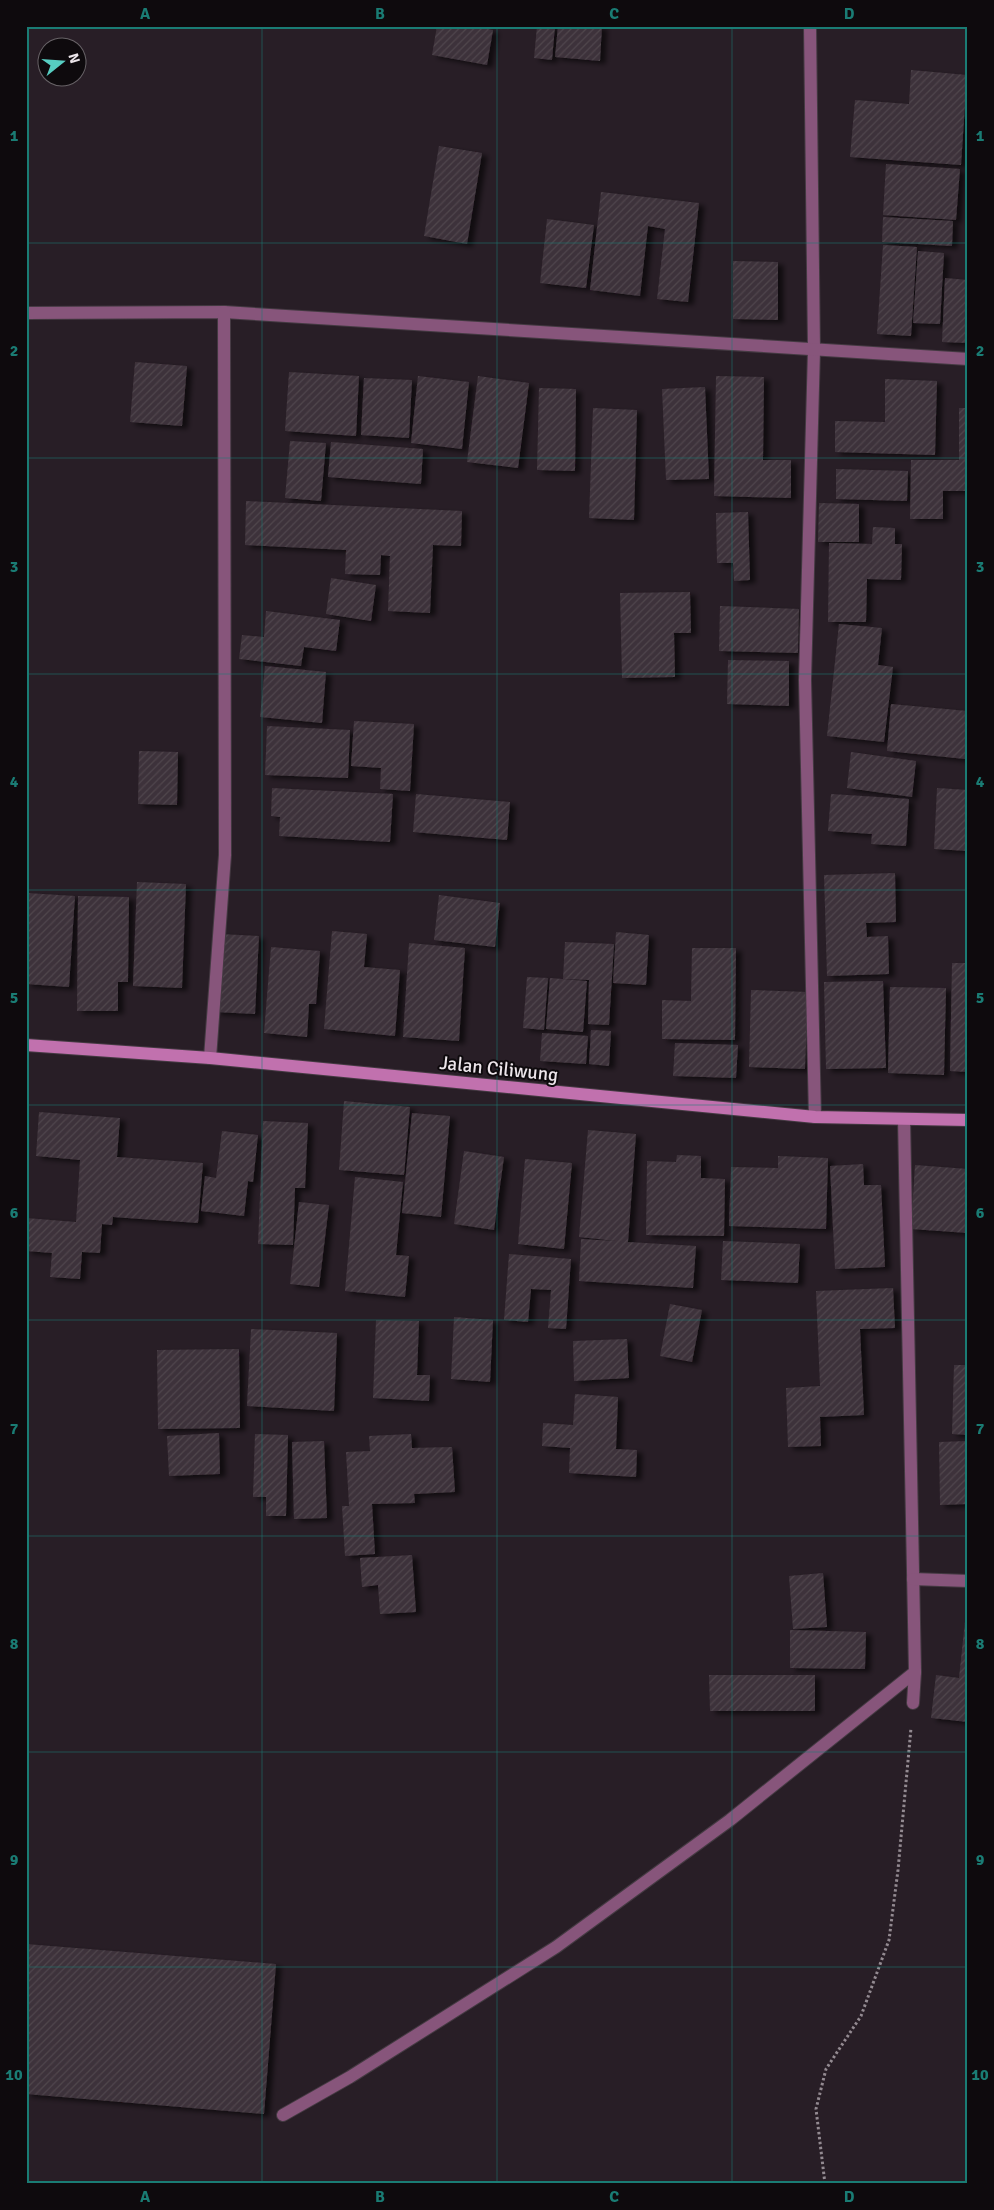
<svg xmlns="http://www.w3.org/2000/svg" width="994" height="2210" font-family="Signika,sans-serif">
<defs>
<pattern id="building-hatch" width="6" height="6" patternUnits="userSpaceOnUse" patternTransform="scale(1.25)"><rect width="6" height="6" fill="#3d323a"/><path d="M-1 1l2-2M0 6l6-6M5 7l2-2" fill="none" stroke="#50464d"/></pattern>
<filter id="shadow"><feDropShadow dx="5.5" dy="3" stdDeviation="2.5" flood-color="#0009"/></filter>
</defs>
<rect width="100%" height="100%" fill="#281e26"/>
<!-- building -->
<g fill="url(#building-hatch)" filter="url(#shadow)">
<polygon points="437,26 472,26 493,30 487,65 432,55"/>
<polygon points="537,26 555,26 552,60 534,58"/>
<polygon points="558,26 602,26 600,61 555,57"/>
<polygon points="911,70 967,75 961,165 850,157 855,100 909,104"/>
<polygon points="439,146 482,153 467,244 424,236"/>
<polygon points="886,164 960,169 956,220 883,215"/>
<polygon points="601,192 699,203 688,302 657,299 665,229 648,226 640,296 590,290"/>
<polygon points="883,217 953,221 952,246 882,242"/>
<polygon points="547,219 594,225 586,288 540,283"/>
<polygon points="883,245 917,247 911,336 877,334"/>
<polygon points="918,251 944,253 940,324 913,323"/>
<polygon points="733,261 778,262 778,320 733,319"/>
<polygon points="945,278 968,280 968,343 942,342"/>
<polygon points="135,362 187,366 182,426 130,422"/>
<polygon points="289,372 359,376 356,436 285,431"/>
<polygon points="418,376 469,382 462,449 411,443"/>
<polygon points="478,376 529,383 518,468 467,462"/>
<polygon points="716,376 764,377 763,460 791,460 791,498 714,496"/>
<polygon points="364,378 412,380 409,438 361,435"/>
<polygon points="885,379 937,381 935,455 835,452 835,421 885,422"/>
<polygon points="705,387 709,479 666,480 662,389"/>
<polygon points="539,388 576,389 575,471 537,470"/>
<polygon points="593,408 637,410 634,520 589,518"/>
<polygon points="959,408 968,408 968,491 943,491 943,519 910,519 911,460 959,460"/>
<polygon points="290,441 326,443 321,501 285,498"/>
<polygon points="331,442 423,449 421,484 328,477"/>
<polygon points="836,469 908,471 907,501 836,499"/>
<polygon points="246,501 462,511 461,546 433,545 430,613 388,611 390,556 381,555 380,575 345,574 346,550 245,545"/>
<polygon points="819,503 859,504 859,542 818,542"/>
<polygon points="748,512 750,580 734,581 733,563 717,563 716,513"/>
<polygon points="873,527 895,528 895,544 902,544 901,580 867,579 866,622 828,622 829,543 872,544"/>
<polygon points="331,578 376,585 371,621 326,614"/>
<polygon points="690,592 691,633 674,633 675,677 622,678 620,593"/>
<polygon points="720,606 799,609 798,653 719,651"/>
<polygon points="266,611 340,620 336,651 304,647 301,666 239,659 242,635 264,637"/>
<polygon points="839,624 882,628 878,665 893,667 884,742 827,736"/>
<polygon points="728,660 789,661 789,706 727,704"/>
<polygon points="265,666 326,672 322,723 260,717"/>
<polygon points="891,704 968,711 965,759 887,751"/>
<polygon points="354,721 414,724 410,791 380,789 381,768 351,766"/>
<polygon points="267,726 350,730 348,778 265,775"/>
<polygon points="139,751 178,752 177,805 138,804"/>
<polygon points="851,752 916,761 912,797 847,788"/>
<polygon points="272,788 393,794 390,842 279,836 280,817 271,816"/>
<polygon points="937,788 968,790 968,851 934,849"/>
<polygon points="416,794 510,802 507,840 413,832"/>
<polygon points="831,794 909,799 906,846 871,844 872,834 828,831"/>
<polygon points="895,873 896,922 866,923 867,937 888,936 889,974 827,976 824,875"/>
<polygon points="137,882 186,884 182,988 133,986"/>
<polygon points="27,893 75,896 69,987 26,984"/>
<polygon points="439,895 500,903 495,947 434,940"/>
<polygon points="78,896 129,897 128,982 118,982 118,1011 77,1011"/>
<polygon points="332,931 367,934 364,967 400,970 395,1036 324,1029"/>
<polygon points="616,932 649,935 646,985 613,983"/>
<polygon points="220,934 259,936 255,1014 215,1012"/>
<polygon points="565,942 614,944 609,1025 588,1024 589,980 563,979"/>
<polygon points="409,943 465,948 459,1041 403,1037"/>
<polygon points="271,947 320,951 316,1004 309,1004 307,1037 264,1033"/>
<polygon points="692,948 736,948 735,1040 662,1039 662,1000 691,1001"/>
<polygon points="952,963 968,963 968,1072 950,1071"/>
<polygon points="527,977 548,978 544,1030 523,1028"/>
<polygon points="550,978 587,981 583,1032 546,1029"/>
<polygon points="883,981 886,1068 826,1069 824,982"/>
<polygon points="890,987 946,988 944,1075 888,1073"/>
<polygon points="751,990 808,992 805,1069 749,1067"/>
<polygon points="591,1030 611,1031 609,1066 589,1064"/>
<polygon points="542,1033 588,1036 586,1064 540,1061"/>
<polygon points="675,1043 738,1045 736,1078 673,1076"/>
<polygon points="344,1101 410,1107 404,1175 339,1170"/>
<polygon points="39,1112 120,1118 117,1157 203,1163 198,1223 113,1217 112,1225 102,1224 100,1253 82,1252 80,1279 50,1277 52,1253 26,1251 26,1218 76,1222 80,1160 36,1156"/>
<polygon points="412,1113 450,1116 441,1217 402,1213"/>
<polygon points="263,1121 308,1123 305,1188 295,1188 293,1245 258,1244"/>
<polygon points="588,1130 636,1134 628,1242 696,1246 693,1288 579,1281 581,1239 616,1241 579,1237"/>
<polygon points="222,1131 258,1135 253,1182 248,1181 244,1216 201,1211 205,1176 216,1178"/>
<polygon points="464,1151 504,1157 494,1230 454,1224"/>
<polygon points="677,1155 701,1156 701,1178 725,1179 724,1236 646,1235 647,1161 676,1162"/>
<polygon points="778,1156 828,1158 826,1229 729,1226 731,1167 778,1168"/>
<polygon points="525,1159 572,1163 564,1249 518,1244"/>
<polygon points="863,1164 864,1185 881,1185 885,1267 835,1269 830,1166"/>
<polygon points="915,1165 968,1169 968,1233 911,1229"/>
<polygon points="355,1177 403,1182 396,1255 409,1256 405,1297 345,1291"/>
<polygon points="299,1202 329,1205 319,1287 290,1284"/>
<polygon points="723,1241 800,1244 798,1283 721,1280"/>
<polygon points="509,1254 571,1259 566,1329 548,1328 551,1290 531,1289 528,1322 504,1320"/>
<polygon points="893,1288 895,1328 860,1329 864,1415 820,1417 821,1446 788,1447 786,1388 820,1386 816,1291"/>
<polygon points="670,1304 702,1310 692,1362 660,1356"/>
<polygon points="454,1317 493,1320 490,1382 451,1379"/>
<polygon points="376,1320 419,1321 417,1375 430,1375 429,1401 373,1398"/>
<polygon points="251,1329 337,1333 334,1411 247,1406"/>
<polygon points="627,1339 629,1378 574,1381 573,1341"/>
<polygon points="239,1349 240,1428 158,1429 157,1350"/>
<polygon points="954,1365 968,1365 968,1435 952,1434"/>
<polygon points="575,1394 618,1397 616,1449 637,1450 636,1477 569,1473 570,1448 542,1446 543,1423 573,1425"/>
<polygon points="219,1433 220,1474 169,1476 167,1436"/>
<polygon points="255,1434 288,1435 286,1516 266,1516 266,1497 253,1497"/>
<polygon points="411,1434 412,1448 452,1447 455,1492 414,1494 415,1503 372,1504 375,1554 345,1556 342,1506 349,1506 346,1452 370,1451 369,1436"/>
<polygon points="324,1441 327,1518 294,1519 292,1442"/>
<polygon points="968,1441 968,1504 940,1505 939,1442"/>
<polygon points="412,1555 416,1612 380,1614 378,1585 362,1587 360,1558"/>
<polygon points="823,1573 827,1627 793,1629 789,1576"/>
<polygon points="966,1612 968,1612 968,1722 931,1718 936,1675 959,1678"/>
<polygon points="790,1630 866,1632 865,1669 790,1668"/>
<polygon points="709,1675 815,1675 815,1711 710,1711"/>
<polygon points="26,1944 276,1964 264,2114 26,2094"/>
</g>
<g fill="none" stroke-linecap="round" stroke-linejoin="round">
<!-- lane casing -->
<g stroke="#443a42" stroke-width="14">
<polyline id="lane" points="283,2115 350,2077 556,1947 730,1820 915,1672"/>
</g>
<!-- street casing -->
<g stroke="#443a42" stroke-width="14">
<g id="street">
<polyline points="810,26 814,350 805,680 815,1117"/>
<polyline points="26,313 224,312 968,359"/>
<polyline points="210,1058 225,855 224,312"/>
<polyline points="904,1119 915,1672 913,1703"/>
<polyline points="913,1579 968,1581"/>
</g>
</g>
<!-- secondary casing -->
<g stroke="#443a42" stroke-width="14">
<polyline id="secondary" points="26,1045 210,1058 815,1117 968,1120"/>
</g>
<!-- path -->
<polyline stroke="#938a91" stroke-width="3" stroke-dasharray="2.5 2.5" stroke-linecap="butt" points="825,2184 816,2109 826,2069 861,2016 889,1940 898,1870 911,1728"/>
<!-- lane -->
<use href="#lane" stroke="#87557b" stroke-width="12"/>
<!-- street -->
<use href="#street" stroke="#87557b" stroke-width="12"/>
<!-- secondary -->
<use href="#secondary" stroke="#c171ae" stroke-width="12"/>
</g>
<!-- grid -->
<path fill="none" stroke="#1a7c74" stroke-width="1" stroke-opacity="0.55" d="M262,26v2158M497,26v2158M732,26v2158M26,243h942M26,458h942M26,674h942M26,890h942M26,1105h942M26,1320h942M26,1536h942M26,1752h942M26,1967h942"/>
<g text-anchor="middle" stroke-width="4" stroke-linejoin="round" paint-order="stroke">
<!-- street labels -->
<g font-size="19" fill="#ede6eb" stroke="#0e0a0d">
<text transform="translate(499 1068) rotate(6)" y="7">Jalan Ciliwung</text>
</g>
</g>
<!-- border -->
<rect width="994" height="2210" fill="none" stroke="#0e0a0d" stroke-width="55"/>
<!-- north arrow -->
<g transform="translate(62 62) rotate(73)"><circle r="24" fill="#0e0a0d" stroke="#676266"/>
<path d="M0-4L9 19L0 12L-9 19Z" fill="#57cec2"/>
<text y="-8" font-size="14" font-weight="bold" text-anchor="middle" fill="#ede6eb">N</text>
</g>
<rect x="28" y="28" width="938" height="2154" fill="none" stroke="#1a7c74" stroke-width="2"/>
<g font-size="16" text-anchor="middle" font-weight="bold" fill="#1a7c74">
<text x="145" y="19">A</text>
<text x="380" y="19">B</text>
<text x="614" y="19">C</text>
<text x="849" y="19">D</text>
<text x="14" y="141">1</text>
<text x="980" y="141">1</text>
<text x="14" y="356">2</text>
<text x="980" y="356">2</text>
<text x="14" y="572">3</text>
<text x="980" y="572">3</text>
<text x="14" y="787">4</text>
<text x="980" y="787">4</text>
<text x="14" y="1003">5</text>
<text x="980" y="1003">5</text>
<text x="14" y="1218">6</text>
<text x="980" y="1218">6</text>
<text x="14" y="1434">7</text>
<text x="980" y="1434">7</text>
<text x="14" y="1649">8</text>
<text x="980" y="1649">8</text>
<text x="14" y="1865">9</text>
<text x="980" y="1865">9</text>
<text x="14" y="2080">10</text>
<text x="980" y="2080">10</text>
<text x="145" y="2202">A</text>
<text x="380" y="2202">B</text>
<text x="614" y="2202">C</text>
<text x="849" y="2202">D</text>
</g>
</svg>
